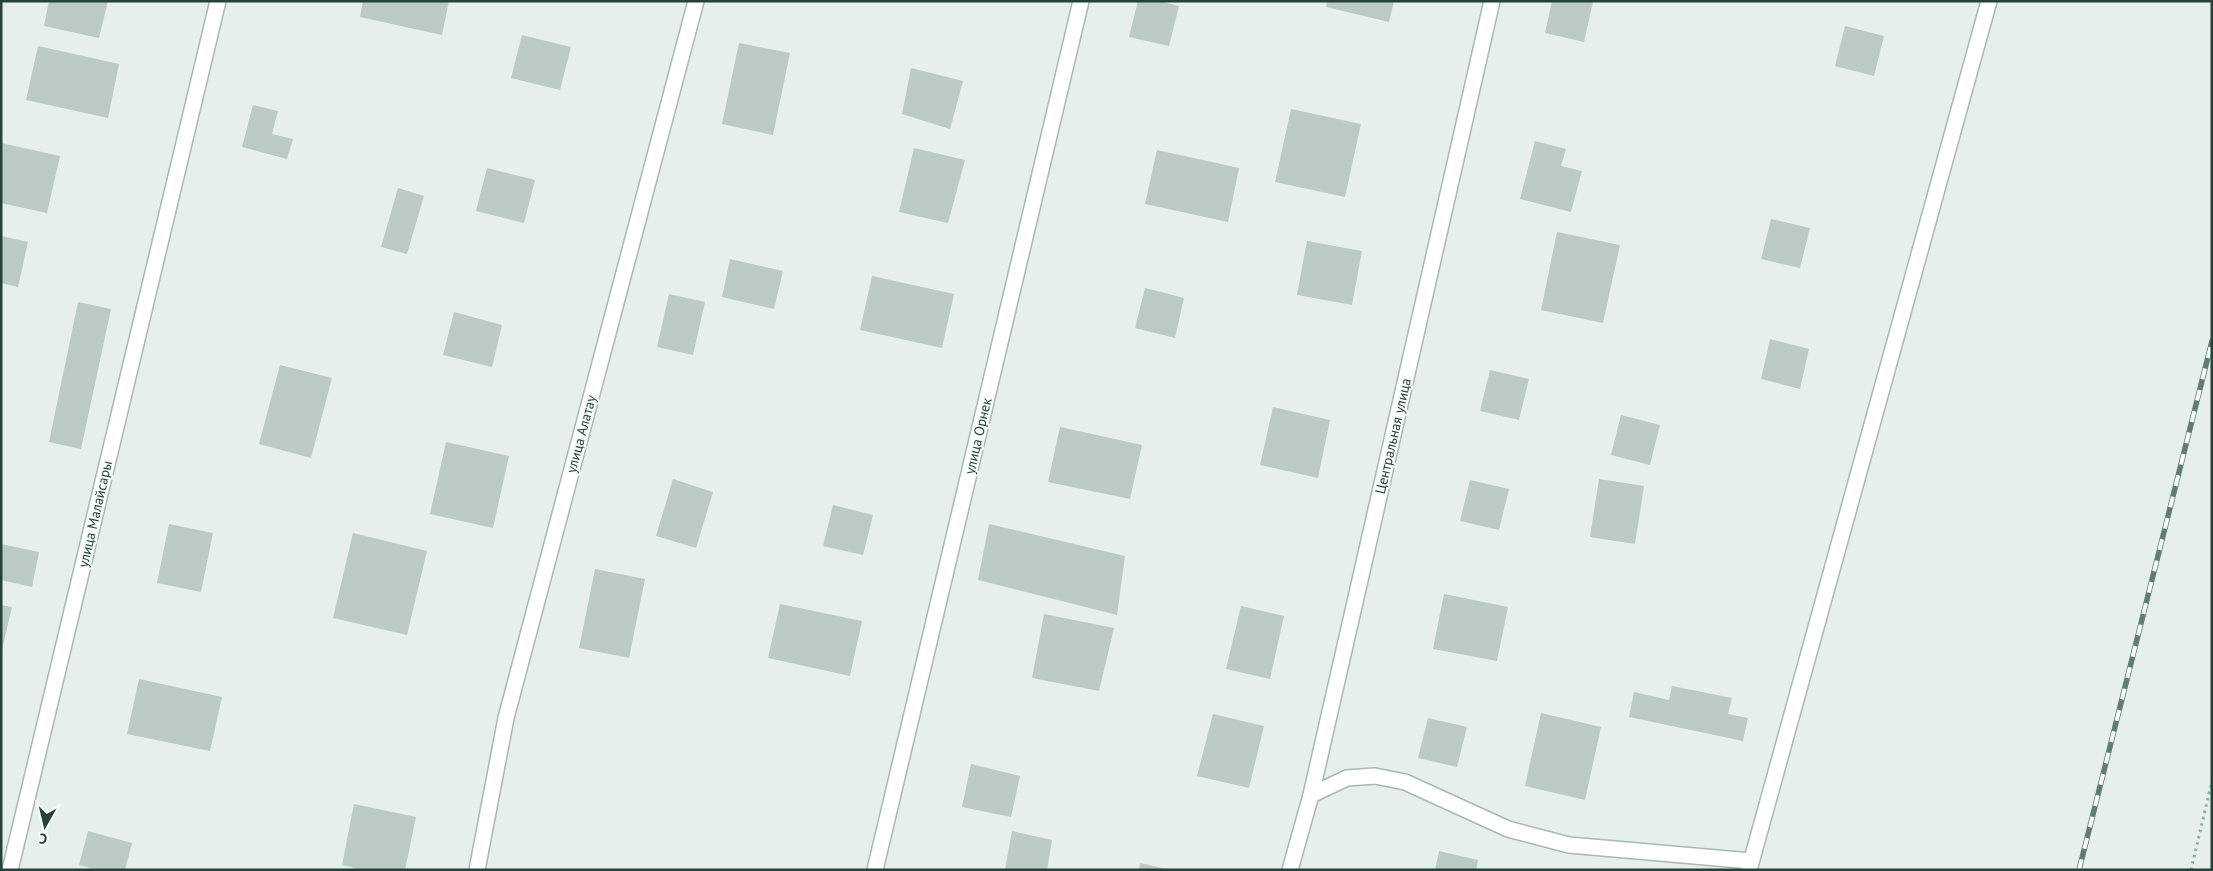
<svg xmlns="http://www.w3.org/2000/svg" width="2213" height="871" font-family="'PT Sans',sans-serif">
<rect width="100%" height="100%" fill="#e6efeb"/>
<!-- building -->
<g fill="#bbcac4">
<polygon points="49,1 108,1 99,38 44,26"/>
<polygon points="363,1 449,1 442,35 360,17"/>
<polygon points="1138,1 1160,1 1179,6 1169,46 1129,37"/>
<polygon points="1327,1 1394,1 1389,22 1326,7"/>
<polygon points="1552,1 1593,2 1584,42 1545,33"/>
<polygon points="1845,26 1884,36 1874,76 1835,66"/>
<polygon points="522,35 571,47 560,90 511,78"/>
<polygon points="739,43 790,53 773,135 722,124"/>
<polygon points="38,46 119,64 108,118 26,100"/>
<polygon points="911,68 963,81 950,129 902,114"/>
<polygon points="253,105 278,111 272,134 293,139 287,159 242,147"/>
<polygon points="1291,109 1361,124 1345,197 1275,182"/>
<polygon points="1535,141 1566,149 1561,166 1582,171 1571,212 1520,199"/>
<polygon points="1,143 60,156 47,213 1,203"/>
<polygon points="914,148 965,160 948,223 899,212"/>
<polygon points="1157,150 1239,168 1228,222 1145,204"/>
<polygon points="487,168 535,180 524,223 476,211"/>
<polygon points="398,188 424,196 407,254 381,247"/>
<polygon points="1771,219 1810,228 1800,268 1761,259"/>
<polygon points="1557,232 1620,245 1603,323 1541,310"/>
<polygon points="1,236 28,242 18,287 1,283"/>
<polygon points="1307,241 1362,251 1352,305 1297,295"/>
<polygon points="730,259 783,271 774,309 722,297"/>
<polygon points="872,276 954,294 942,348 860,330"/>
<polygon points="1145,288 1184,298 1175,338 1135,328"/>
<polygon points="669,294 705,302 693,355 657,347"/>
<polygon points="78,302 111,309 81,449 49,442"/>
<polygon points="454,312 502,325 492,367 443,355"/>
<polygon points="1770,339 1809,349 1800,389 1761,379"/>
<polygon points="280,365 332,378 311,458 259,444"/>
<polygon points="1490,370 1529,379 1519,420 1480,411"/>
<polygon points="1273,407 1330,420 1318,478 1260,465"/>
<polygon points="1621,415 1660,425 1650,465 1611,455"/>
<polygon points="1060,427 1142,445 1130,499 1048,482"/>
<polygon points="446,442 509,456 493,528 430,514"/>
<polygon points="673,479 713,492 696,548 656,536"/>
<polygon points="1599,479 1644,486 1635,544 1590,537"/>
<polygon points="1470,480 1509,489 1499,530 1460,521"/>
<polygon points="833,505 873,515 863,555 823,546"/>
<polygon points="169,524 213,533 201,592 157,583"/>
<polygon points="989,524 1125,556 1117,615 978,580"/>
<polygon points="353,533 427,551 407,635 333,618"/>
<polygon points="1,544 39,552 32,587 1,580"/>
<polygon points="595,569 645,579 629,658 579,648"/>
<polygon points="1444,594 1508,607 1497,661 1433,649"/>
<polygon points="780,604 862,621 850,676 768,658"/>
<polygon points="1,605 12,607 2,650 1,650"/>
<polygon points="1241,606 1284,616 1270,679 1226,669"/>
<polygon points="1044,614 1114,628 1099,691 1032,678"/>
<polygon points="139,679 222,697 210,751 127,734"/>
<polygon points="1672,686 1732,698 1728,714 1748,718 1743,741 1629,717 1634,692 1669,700"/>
<polygon points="1541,713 1601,727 1585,800 1525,786"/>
<polygon points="1213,714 1264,726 1249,788 1197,776"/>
<polygon points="1428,718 1467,727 1457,767 1418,758"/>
<polygon points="971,764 1020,776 1011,817 962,807"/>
<polygon points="354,804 416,817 405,870 364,870 342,865"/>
<polygon points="88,831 132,843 125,870 98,870 79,865"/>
<polygon points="1012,831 1052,840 1047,870 1005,870"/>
<polygon points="1439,851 1478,860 1476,870 1435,870"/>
<polygon points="1140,863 1166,869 1166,870 1139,870"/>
</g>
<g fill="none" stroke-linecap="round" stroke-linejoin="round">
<!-- lane casing -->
<g stroke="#a8b8b2" stroke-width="18">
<polyline id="lane" points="1311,795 1347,778 1375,776 1405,782 1508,829 1569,845 1751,861"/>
</g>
<!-- street casing -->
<g stroke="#a8b8b2" stroke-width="18">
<g id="street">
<polyline points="10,870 218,1"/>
<polyline points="477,870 506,718 696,1"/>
<polyline points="875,870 1081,1"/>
<polyline points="1290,870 1311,795 1492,1"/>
<polyline points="1749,870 1989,1"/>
</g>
</g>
<!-- path -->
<polyline stroke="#86b3a5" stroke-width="3" stroke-dasharray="2.5 4" stroke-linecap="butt" points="2191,870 2212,781"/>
<!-- lane -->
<use href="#lane" stroke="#fff" stroke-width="15"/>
<!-- street -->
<use href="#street" stroke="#fff" stroke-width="15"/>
<!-- rail casing -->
<g stroke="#5f7d75" stroke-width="5.5">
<polyline id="rail" points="2079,870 2212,341"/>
</g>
<!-- rail -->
<use href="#rail" stroke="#f7fbf9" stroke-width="4" stroke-dasharray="11" stroke-linecap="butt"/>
</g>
<g text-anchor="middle" stroke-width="4" stroke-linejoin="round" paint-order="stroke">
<!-- street labels -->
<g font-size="14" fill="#24423a" stroke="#f7fbf9">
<text transform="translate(581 434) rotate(-75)" y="5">улица Алатау</text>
<text transform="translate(978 436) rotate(-77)" y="5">улица Орнек</text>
<text transform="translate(1393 436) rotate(-77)" y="5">Центральная улица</text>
<text transform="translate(95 514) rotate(-77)" y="5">улица Малайсары</text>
</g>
</g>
<!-- border -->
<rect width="2213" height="871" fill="none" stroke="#24423a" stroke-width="5"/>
<!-- north arrow -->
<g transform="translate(45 826) rotate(188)" stroke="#f7fbf9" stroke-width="4" paint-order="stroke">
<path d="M0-4L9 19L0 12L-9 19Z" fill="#24423a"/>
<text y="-8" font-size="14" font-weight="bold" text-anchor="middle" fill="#24423a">С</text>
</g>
</svg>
